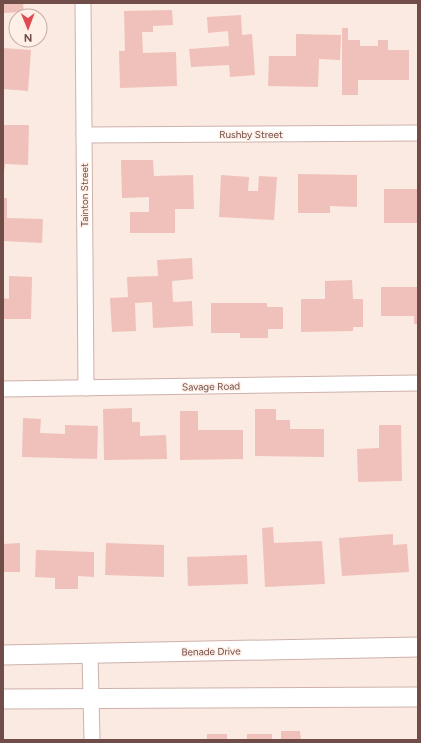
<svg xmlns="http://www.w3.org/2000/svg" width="421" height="743" font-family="Figtree,sans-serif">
<rect width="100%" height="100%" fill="#fbeae1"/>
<!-- building -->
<g fill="#efc1ba">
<polygon points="3,3 23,3 24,12 3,13"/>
<polygon points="172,10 173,25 153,26 153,32 142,32 143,53 176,52 177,86 120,88 119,51 125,51 124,11"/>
<polygon points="241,15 242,35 252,34 255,75 230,77 229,65 191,67 189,49 229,46 228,31 208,33 207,17"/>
<polygon points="342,28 348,28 348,40 360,40 360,46 378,46 378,40 388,40 388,50 409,50 409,80 358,80 358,95 342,95"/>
<polygon points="296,34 341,35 340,60 319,59 318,87 268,86 269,56 296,56"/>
<polygon points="3,48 31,50 28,91 3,89"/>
<polygon points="3,125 29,125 28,165 5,164 4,172 3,172"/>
<polygon points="121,160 153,160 154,176 193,175 194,209 175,209 175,233 130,233 130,212 149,212 149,197 122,198"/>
<polygon points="298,174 357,175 357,207 330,206 330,213 298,213"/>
<polygon points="221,175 249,177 248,191 258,191 259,176 277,177 274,220 219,217"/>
<rect x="384" y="189" width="34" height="34"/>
<polygon points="3,198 7,198 7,218 43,219 42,243 3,241"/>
<polygon points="192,258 193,279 172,281 173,302 192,301 193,326 153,328 152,302 135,303 136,331 112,332 110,298 128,297 127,277 158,276 157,260"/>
<polygon points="9,276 32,277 31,319 3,319 3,298 9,299"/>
<polygon points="352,280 353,299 363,299 363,327 353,327 353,331 301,332 301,299 325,299 325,281"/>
<polygon points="381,287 418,287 418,324 414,324 414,316 381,316"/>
<polygon points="211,303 267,303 267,307 283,307 283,329 268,329 268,338 240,338 240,333 211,333"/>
<polygon points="132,408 132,422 140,422 140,436 166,435 167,459 104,460 103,409"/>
<polygon points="255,409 276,409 276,420 290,420 290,429 324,429 324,457 255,456"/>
<polygon points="180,411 198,411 198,430 243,430 243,459 180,460"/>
<polygon points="23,418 41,419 40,433 65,434 65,425 98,426 97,459 22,457"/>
<polygon points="379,425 401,425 402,481 358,482 357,449 379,448"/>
<polygon points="273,527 274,543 322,541 325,584 265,587 262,528"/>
<polygon points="393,534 393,545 407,544 409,572 342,576 339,538"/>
<polygon points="20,543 20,572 3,572 3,544"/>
<polygon points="106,543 164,545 164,577 105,575"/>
<polygon points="36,550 94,552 94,577 78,576 78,589 55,589 55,578 35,577"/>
<polygon points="247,555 248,584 188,586 187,557"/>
<polygon points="281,731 300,731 301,740 281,740"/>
<rect x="207" y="734" width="20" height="6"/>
<rect x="247" y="734" width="25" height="6"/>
</g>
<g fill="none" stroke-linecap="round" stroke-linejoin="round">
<!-- minor casing -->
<g stroke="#cdb2ac" stroke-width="17">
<g id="minor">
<polyline points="83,3 86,388"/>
<polyline points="84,135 418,133"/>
<polyline points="3,389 418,383"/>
<polyline points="90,654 92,740"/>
</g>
</g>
<!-- tertiary casing -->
<g stroke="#cdb2ac" stroke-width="21">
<g id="tertiary">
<polyline points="3,655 418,647"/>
<polyline points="3,699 418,697"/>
</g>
</g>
<!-- minor -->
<use href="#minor" stroke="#fff" stroke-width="15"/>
<!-- tertiary -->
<use href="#tertiary" stroke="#fff" stroke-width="19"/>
</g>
<g text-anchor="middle" stroke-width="3" stroke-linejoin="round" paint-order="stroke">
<!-- street labels -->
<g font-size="10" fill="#704d49" stroke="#feefe7">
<text x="251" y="138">Rushby Street</text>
<text transform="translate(84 195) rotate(-90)" y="4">Tainton Street</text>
<text transform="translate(211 386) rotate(-1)" y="4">Savage Road</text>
<text transform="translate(211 651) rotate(-1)" y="4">Benade Drive</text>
</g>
</g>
<!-- border -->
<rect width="421" height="743" fill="none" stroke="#704d49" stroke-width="8"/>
<!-- north arrow -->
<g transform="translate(28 28) rotate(179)"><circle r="19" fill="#feefe7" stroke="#c5aea8"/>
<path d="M0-3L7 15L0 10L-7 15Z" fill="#df4b51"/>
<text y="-6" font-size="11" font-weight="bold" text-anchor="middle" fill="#704d49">N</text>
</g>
</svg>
